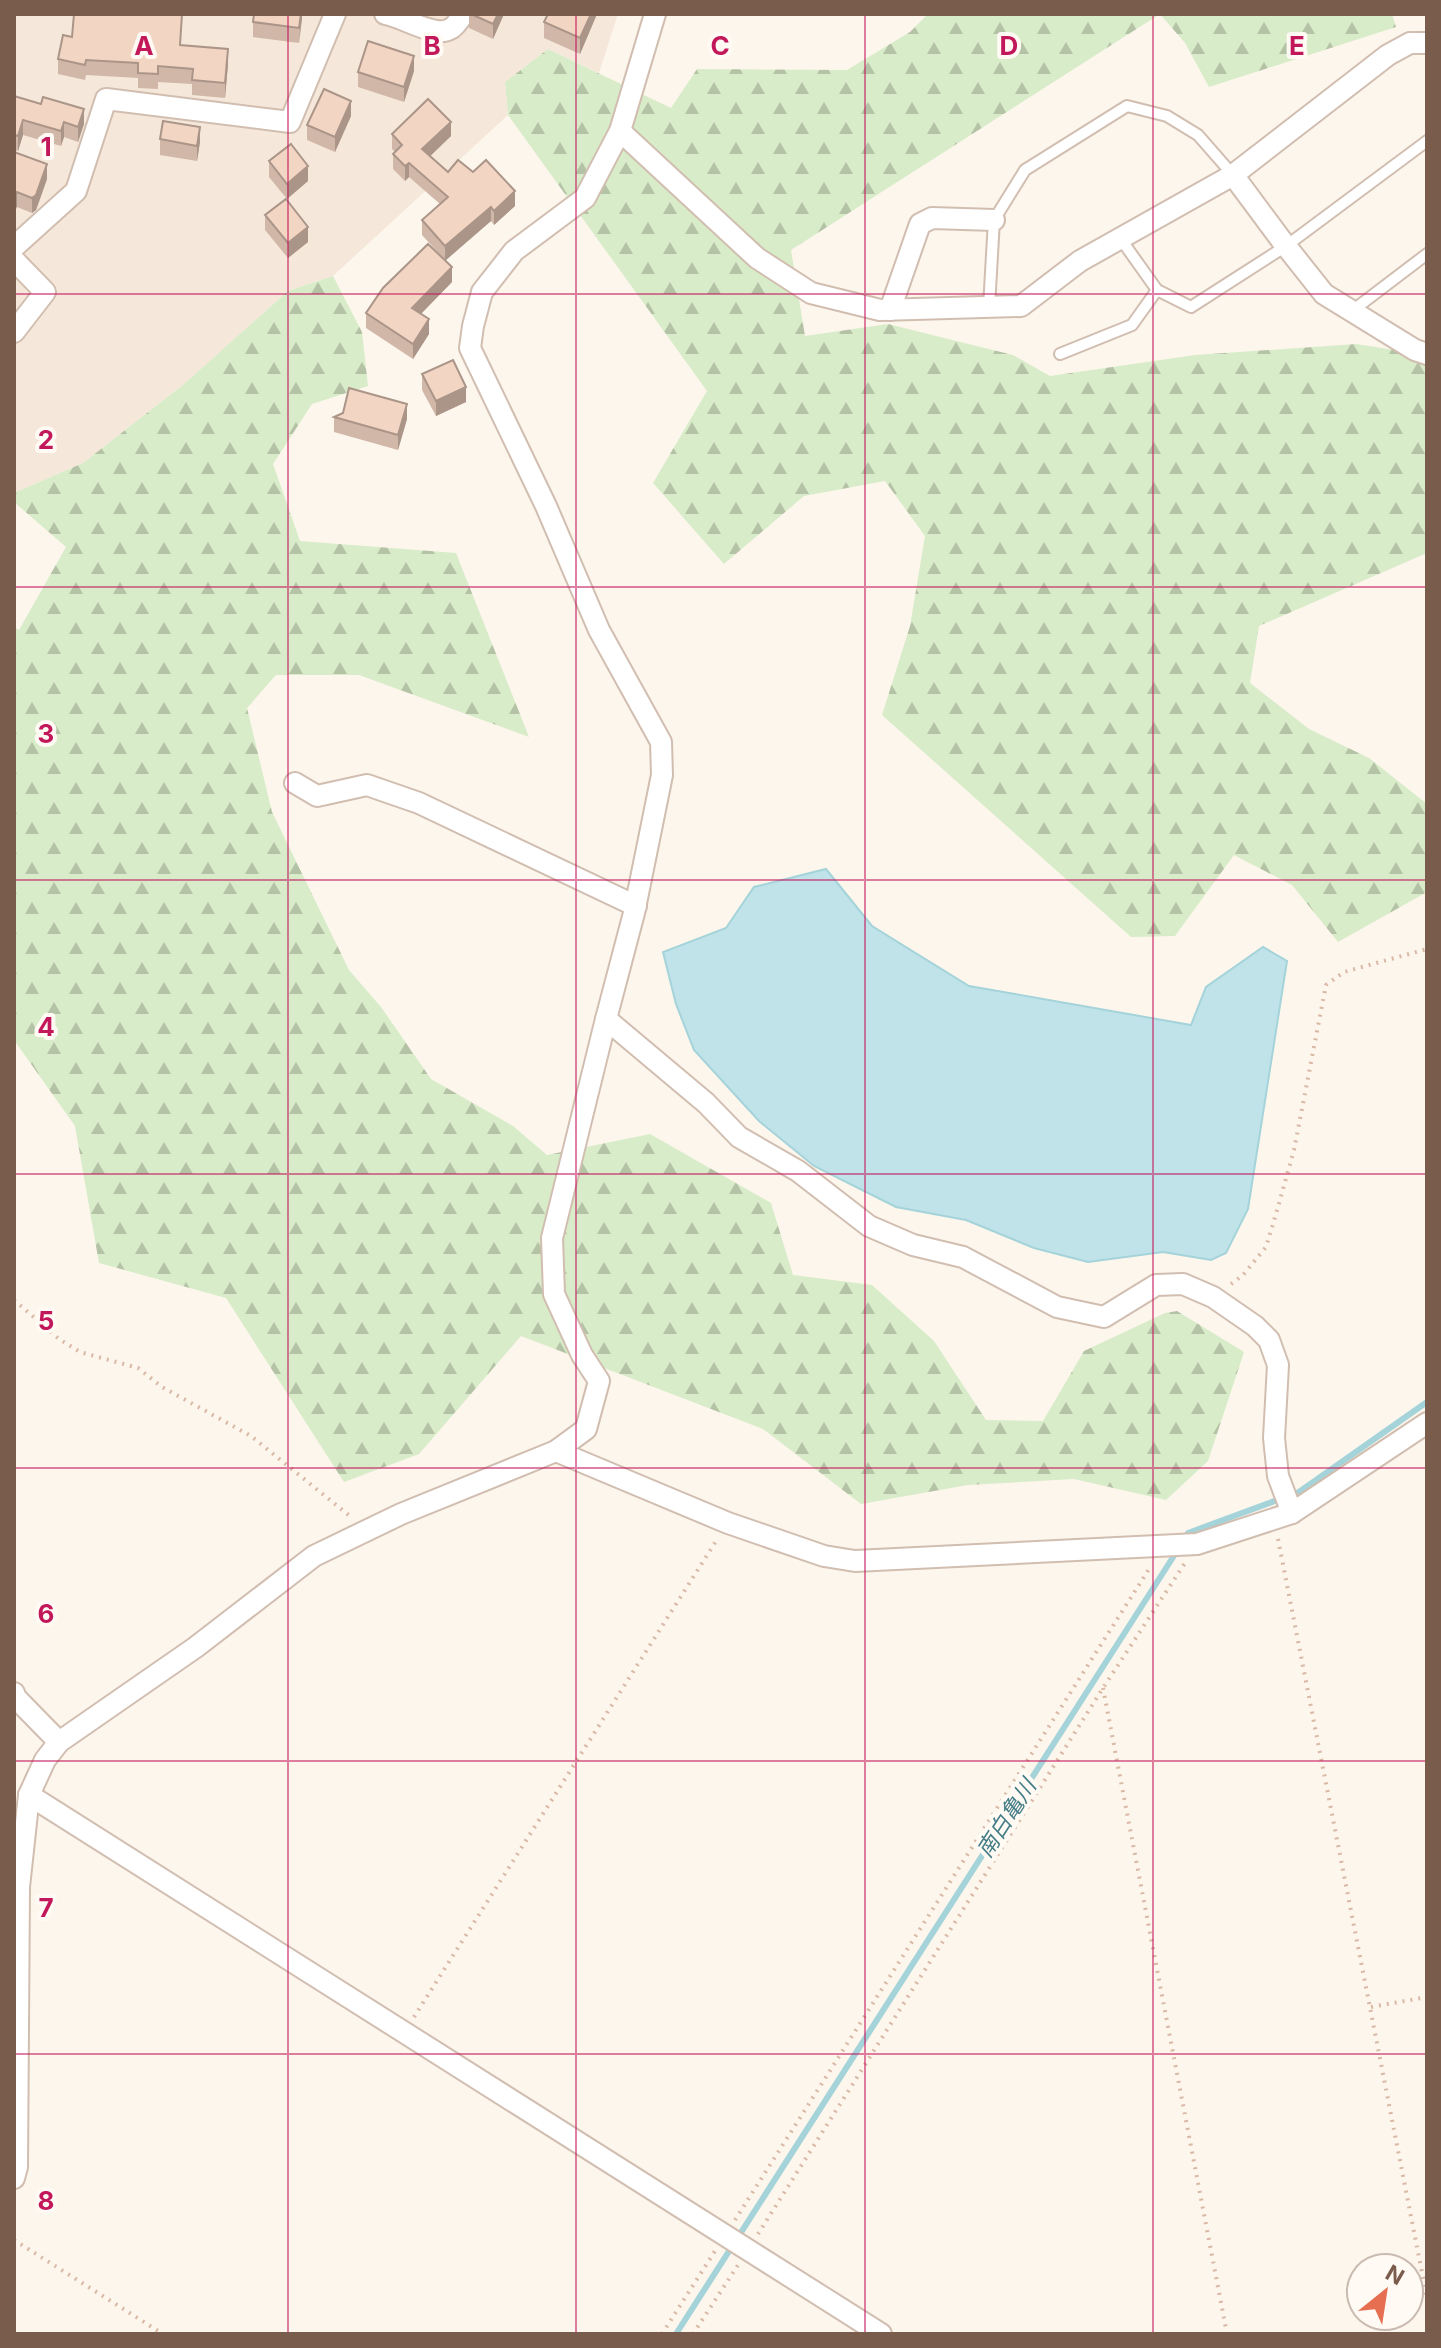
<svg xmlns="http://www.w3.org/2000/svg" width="1441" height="2348" font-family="Inter,'Noto Sans JP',sans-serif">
<defs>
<pattern id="forest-firs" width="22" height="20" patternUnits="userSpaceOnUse" patternTransform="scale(2)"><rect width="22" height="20" fill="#d8ecc9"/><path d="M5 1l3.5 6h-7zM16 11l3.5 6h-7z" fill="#b4c2a5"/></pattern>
</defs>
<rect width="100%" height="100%" fill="#fdf6ec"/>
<!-- residential -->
<polygon fill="#f5e8da" points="14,14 618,14 599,73 548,49 505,82 508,115 333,276 288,291 184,384 83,463 14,493"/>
<!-- forest -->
<g fill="url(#forest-firs)">
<polygon points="928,14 1392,14 1396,27 1209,87 1185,43 1160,14 791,250 805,336 888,324 1013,355 1050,376 1195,355 1356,344 1427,355 1427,553 1259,626 1250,683 1309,729 1369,758 1427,804 1427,892 1338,942 1292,885 1234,855 1175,936 1131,937 882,715 910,626 925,536 885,481 804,496 724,564 653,483 707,391 508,115 505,82 548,49 671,108 697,69 847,70 910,32"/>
<polygon points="333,276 362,332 368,386 312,404 273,464 300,541 456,553 529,737 359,675 276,675 247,708 272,812 349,970 381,1007 431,1079 513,1126 547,1155 650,1134 771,1203 793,1275 872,1285 934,1341 986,1420 1043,1421 1084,1351 1165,1313 1177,1311 1244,1352 1208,1461 1166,1500 1074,1479 968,1485 861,1504 763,1429 521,1336 419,1454 344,1482 226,1298 99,1263 75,1126 14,1040 14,627 19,630 66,547 14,502 14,493 83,463 184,384 288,291"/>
</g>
<!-- water -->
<polygon fill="#bfe3e8" stroke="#a5d3da" stroke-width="2" points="826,869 872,926 969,986 1191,1025 1206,987 1263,947 1287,961 1248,1209 1226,1253 1211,1260 1163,1252 1088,1262 1034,1248 966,1220 896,1207 814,1166 759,1121 694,1050 676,1004 663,952 726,928 754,887"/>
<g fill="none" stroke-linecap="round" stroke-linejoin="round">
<!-- stream -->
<g stroke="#a5d3da" stroke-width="6">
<polyline points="1183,1541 1188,1533 1299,1492 1427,1402"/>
<polyline points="676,2334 1177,1551"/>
</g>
<!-- service casing -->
<g stroke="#d1beb0" stroke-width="14">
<g id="service">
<polyline points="1120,238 1157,290 1191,307 1286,246 1427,141"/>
<polyline points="989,307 994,220 1025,170 1127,106 1167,116 1198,135 1233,175"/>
<polyline points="1352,311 1427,254"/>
<polyline points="1060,354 1132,325 1157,290"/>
</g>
</g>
<!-- minor casing -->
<g stroke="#d1beb0" stroke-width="24">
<g id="minor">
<path d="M385,14c18,3 50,24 65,15 5,-2 10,-10 13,-15"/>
<polyline points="620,131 757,258 811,293 880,310 1021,306 1080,261 1233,175 1388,55 1410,43 1427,43"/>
<polyline points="1233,175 1282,241 1324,294 1415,350 1427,354"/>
<polyline points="14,247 76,191 106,99 290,122 335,14"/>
<polyline points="14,260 45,292 14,332"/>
<polyline points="890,310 920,224 932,218 994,220"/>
<polyline points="295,783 317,796 367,785 419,803 636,906"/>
<polyline points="606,1019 706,1103 739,1137 798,1171 869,1226 913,1245 963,1257 1057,1307 1104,1317 1156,1285 1183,1284 1213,1297 1255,1326 1269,1340 1278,1365 1274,1438 1278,1476 1292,1513"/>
<polyline points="556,1451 728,1523 824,1556 855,1561 1197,1544 1292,1513 1427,1423"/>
<polyline points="14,1693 16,1698 59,1742"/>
<polyline points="29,1795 881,2334"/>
<polyline points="14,2178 17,2167 19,1887 29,1795 45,1760 59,1742 196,1647 314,1556 401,1514 556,1451 586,1429 599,1381 582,1355 554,1294 552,1238 606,1019 634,913 662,775 661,742 599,630 546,506 470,348 473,326 482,292 514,251 585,198 620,131 655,14"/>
</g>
</g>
<!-- path -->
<g stroke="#d9b8a5" stroke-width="4" stroke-dasharray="2 6" stroke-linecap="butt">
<polyline points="1426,14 1427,15"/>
<polyline points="1231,1284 1243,1275 1266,1247 1276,1214 1294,1150 1326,985 1344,972 1427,949"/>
<polyline points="14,1300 59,1339 80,1352 138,1368 162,1387 251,1436 351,1517"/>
<polyline points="1278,1539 1427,2298"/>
<polyline points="1103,1688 1227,2334"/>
<polyline points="1371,2007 1427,1997"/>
<polyline points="414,2017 718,1538"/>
<polyline points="735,2220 1151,1566"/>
<polyline points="758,2234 1103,1688 1185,1563"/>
<polyline points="14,2240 163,2334"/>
<polyline points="662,2334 715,2251"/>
<polyline points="693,2334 738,2265"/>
</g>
<!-- service -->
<use href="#service" stroke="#fff" stroke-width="10"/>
<!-- minor -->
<use href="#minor" stroke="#fff" stroke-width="20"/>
</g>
<!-- wall -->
<g fill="#d1b7a8">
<polygon points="302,14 299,43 253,37 253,22"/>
<polygon points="469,14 504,14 493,39 469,28"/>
<polygon points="597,14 580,54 544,38 544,22"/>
<polygon points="72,37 228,64 225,98 192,95 192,84 158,82 158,89 138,88 138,78 86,75 85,80 58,74 58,59"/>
<polygon points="414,71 404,102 358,87 358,72"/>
<polygon points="14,96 84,124 78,142 64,137 61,146 23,135 18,151 14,150"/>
<polygon points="351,116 335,152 307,140 307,125"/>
<polygon points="392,134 451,136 430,156 448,172 515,206 494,225 491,221 445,260 452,282 421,314 429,334 413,359 366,328 366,313 442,257 422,235 422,220 440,204 409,177 405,181 393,169 393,154 395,152 392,149"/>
<polygon points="160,139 200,142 197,161 160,155"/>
<polygon points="14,152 47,179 36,210 32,213 17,207"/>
<polygon points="269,161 308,181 287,199 269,177"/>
<polygon points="265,215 308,242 288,258 265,230"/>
<polygon points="422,374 466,402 436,416 422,390"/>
<polygon points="334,417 407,419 398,450 334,432"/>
</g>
<!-- shaded-wall -->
<g fill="#aa9588">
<polygon points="301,14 302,14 302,19 299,43"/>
<polygon points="498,14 504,14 493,39 493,24"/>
<polygon points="591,14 597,14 580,54 580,38"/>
<polygon points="228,49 228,64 225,98 225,83"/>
<polygon points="414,56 414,71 404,102 404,87"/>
<polygon points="351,101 351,116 335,152 335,137"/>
<polygon points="84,109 84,124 78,142 78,127"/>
<polygon points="23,120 23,135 18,151 18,136"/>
<polygon points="64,122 64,137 61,146 61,131"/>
<polygon points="451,122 451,136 422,164 422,149"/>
<polygon points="200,127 200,142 197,161 197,146"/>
<polygon points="409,163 409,177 405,181 405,166"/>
<polygon points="47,164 47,179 36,210 32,213 32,198"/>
<polygon points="308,166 308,181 287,199 287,184"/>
<polygon points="515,191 515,206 494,225 494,211"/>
<polygon points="17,192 17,207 14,213 14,198"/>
<polygon points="491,207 491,221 445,261 445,246"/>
<polygon points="308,227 308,242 288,258 288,243"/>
<polygon points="452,267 452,282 412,323 412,308"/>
<polygon points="429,319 429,334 413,359 413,344"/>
<polygon points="466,387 466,402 436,416 436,401"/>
<polygon points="407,404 407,419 398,450 398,435"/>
</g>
<!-- building -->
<g fill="#f3d5c3" stroke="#aa9588" stroke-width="2">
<polygon points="74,14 182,14 180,45 228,49 225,83 192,80 193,69 158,66 158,74 138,73 138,63 86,60 85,65 58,59 63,35 72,37"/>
<polygon points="254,14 301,14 299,28 253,22"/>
<polygon points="471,14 498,14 493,24"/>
<polygon points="548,14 591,14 580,38 544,22"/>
<polygon points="368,41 414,56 404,87 358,72"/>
<polygon points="324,89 351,101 335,137 307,125"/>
<polygon points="14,96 41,104 43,97 84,109 78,127 64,122 61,131 23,120 18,136 14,135"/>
<polygon points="428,99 451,122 422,149 448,172 458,160 473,172 486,160 515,191 494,211 491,207 445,246 422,220 448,197 409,163 405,166 393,154 402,145 392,134"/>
<polygon points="163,121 200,127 197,146 160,139"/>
<polygon points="291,144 308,166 287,184 269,161"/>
<polygon points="14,152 47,164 36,195 32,198 17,192 14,198"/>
<polygon points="286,199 308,227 288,243 265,215"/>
<polygon points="428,244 452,267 412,308 429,319 413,344 366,313 383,288"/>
<polygon points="453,360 466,387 436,401 422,374"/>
<polygon points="349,388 407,404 398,435 334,417 343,413"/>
</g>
<!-- grid -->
<path fill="none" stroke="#c2185b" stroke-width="2" stroke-opacity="0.55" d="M288,14v2320M576,14v2320M865,14v2320M1153,14v2320M14,294h1413M14,587h1413M14,880h1413M14,1174h1413M14,1468h1413M14,1761h1413M14,2054h1413"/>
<g text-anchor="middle" stroke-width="8" stroke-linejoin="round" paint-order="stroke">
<!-- water labels -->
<g font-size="22" font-style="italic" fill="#437c86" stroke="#fffaf3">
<text transform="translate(1006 1818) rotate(-57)" y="8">南白亀川</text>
</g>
</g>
<g font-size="26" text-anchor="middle" font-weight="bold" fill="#c2185b" stroke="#fffaf3" stroke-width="8" stroke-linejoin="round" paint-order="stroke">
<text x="144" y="55">A</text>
<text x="432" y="55">B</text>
<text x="720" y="55">C</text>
<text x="1009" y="55">D</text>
<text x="1297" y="55">E</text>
<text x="46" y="156">1</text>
<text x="46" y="449">2</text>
<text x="46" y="743">3</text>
<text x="46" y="1036">4</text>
<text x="46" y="1330">5</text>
<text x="46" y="1623">6</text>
<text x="46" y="1917">7</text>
<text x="46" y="2210">8</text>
</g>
<!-- border -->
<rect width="1441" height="2348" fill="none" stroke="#7a5c4d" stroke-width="32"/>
<!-- north arrow -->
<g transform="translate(1385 2292) rotate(30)"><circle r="38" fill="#fffaf3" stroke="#cabbb1" stroke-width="2"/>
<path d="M0-6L14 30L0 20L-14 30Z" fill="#e76f51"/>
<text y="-12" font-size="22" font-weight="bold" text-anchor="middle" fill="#7a5c4d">N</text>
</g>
</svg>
